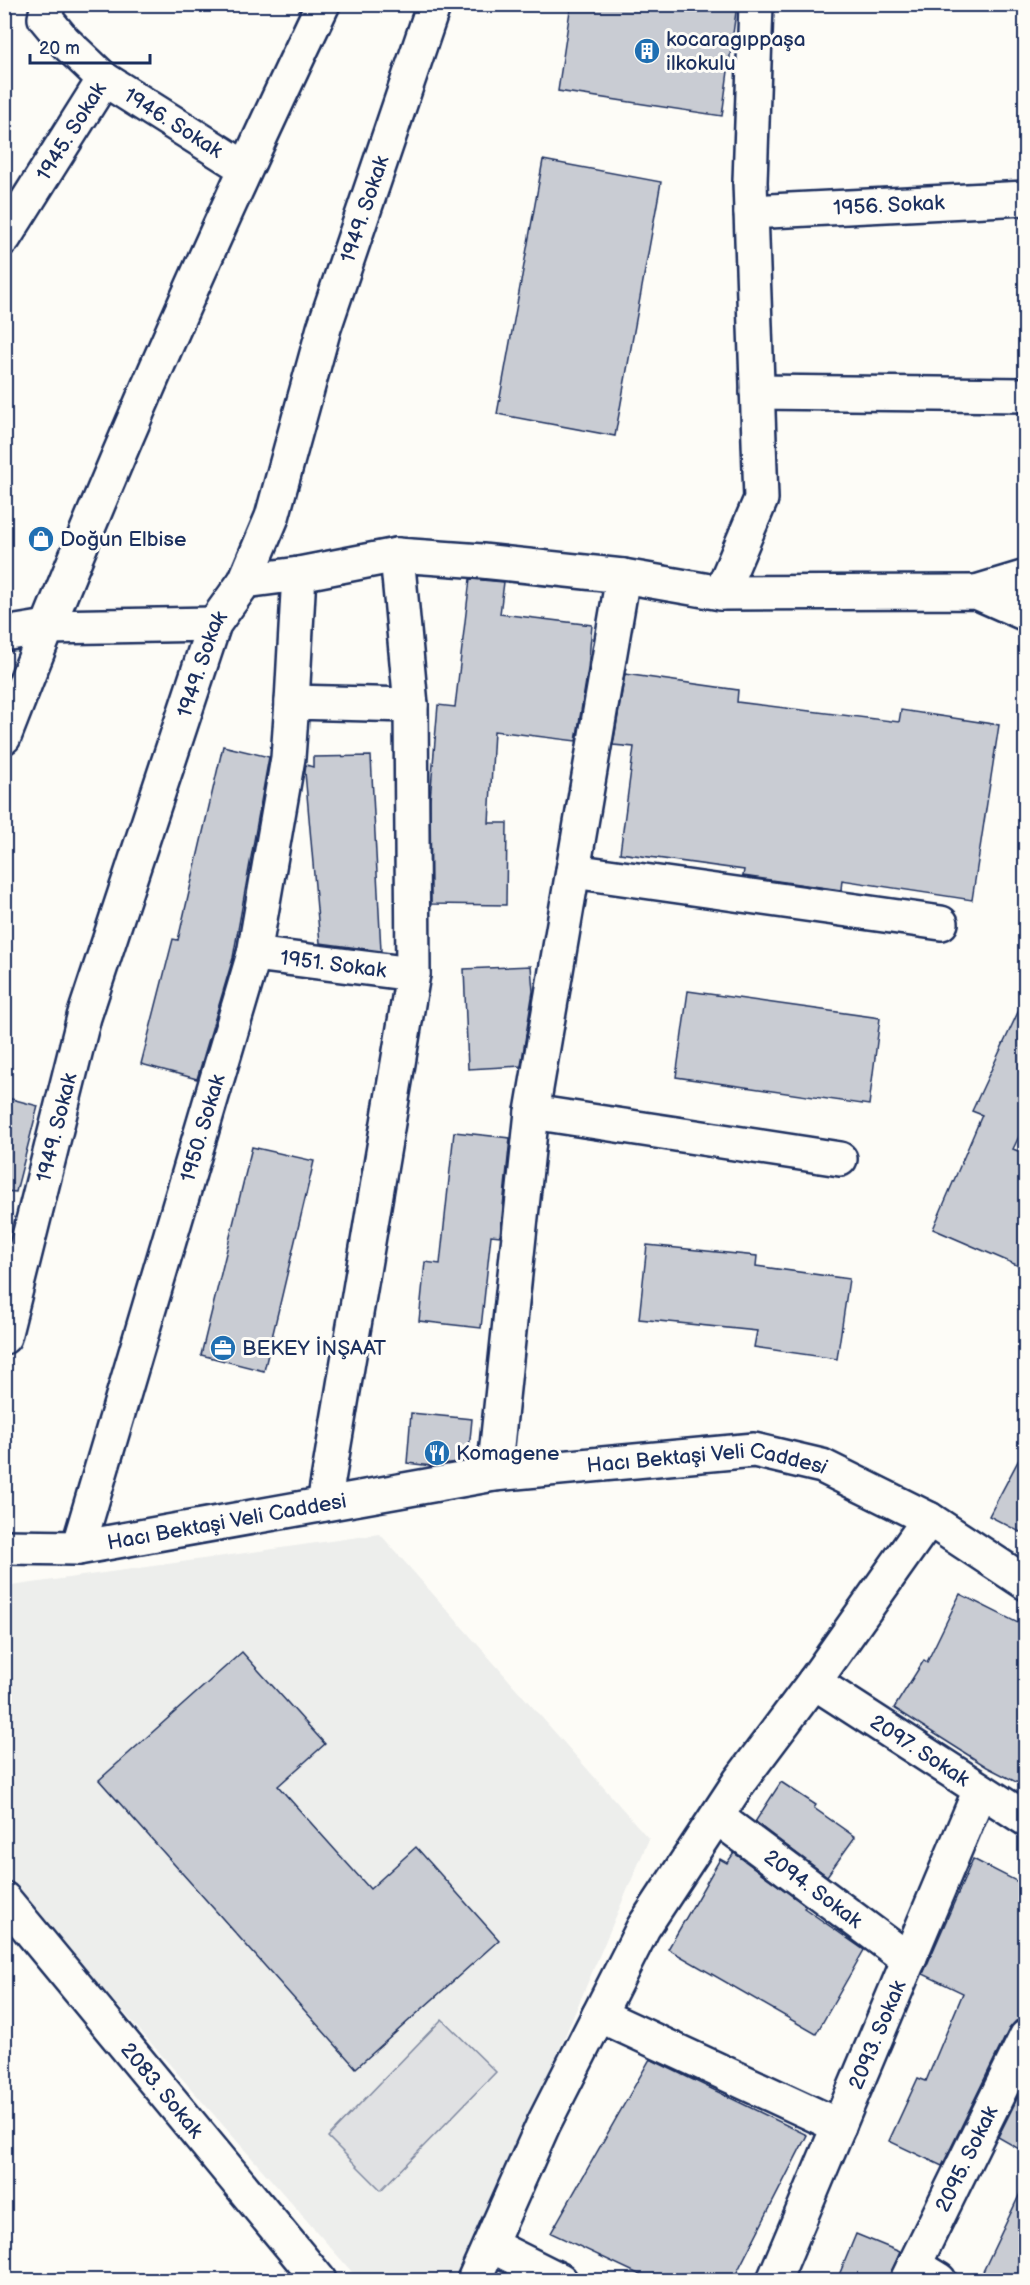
<svg xmlns="http://www.w3.org/2000/svg" width="1030" height="2285" font-family="'Balsamiq Sans',sans-serif">
<rect width="100%" height="100%" fill="#fdfcf7"/>
<filter id="ink" filterUnits="userSpaceOnUse"><feTurbulence type="fractalNoise" baseFrequency=".0167" numOctaves="2"/><feDisplacementMap in="SourceGraphic" scale="12" xChannelSelector="R" yChannelSelector="G"/><feConvolveMatrix kernelMatrix="1 2 1 2 8 2 1 2 1" color-interpolation-filters="sRGB"/></filter>
<g filter="url(#ink)">
<!-- built -->
<polygon fill="#edeeec" points="380,1534 649,1839 461,2280 359,2280 5,1877 4,1587"/>
<!-- green -->
<polygon fill="#e0e1e3" stroke="#7e88a0" stroke-width="1.5" points="442,2019 496,2072 381,2190 328,2137"/>
<!-- building -->
<g fill="#c9ccd3" stroke="#1b2f5e" stroke-width="1.5">
<polygon points="571,4 648,4 698,12 699,4 737,4 722,116 558,91"/>
<polygon points="543,160 661,182 615,436 497,414"/>
<polygon points="470,579 504,582 500,614 592,625 588,669 576,741 494,731 489,823 507,823 506,905 431,904 430,800 438,705 455,707"/>
<polygon points="625,674 738,690 737,702 899,722 901,710 999,725 972,900 842,880 841,890 743,876 744,870 620,853 634,747 613,745"/>
<polygon points="223,746 269,757 233,958 197,1079 141,1064 173,939 178,940"/>
<polygon points="371,756 381,951 320,943 305,772 306,765 313,767 313,757"/>
<polygon points="531,966 533,991 521,1066 468,1069 464,969"/>
<polygon points="688,991 880,1018 869,1105 676,1077"/>
<polygon points="1026,995 1026,1122 1013,1149 1026,1154 1026,1269 933,1229 982,1115 972,1111"/>
<polygon points="4,1097 38,1106 16,1192 4,1191"/>
<polygon points="454,1132 510,1138 500,1236 491,1235 481,1328 419,1321 425,1262 440,1264"/>
<polygon points="252,1147 314,1161 264,1371 201,1355"/>
<polygon points="647,1245 757,1256 756,1266 849,1279 837,1359 754,1347 757,1331 639,1319"/>
<polygon points="411,1413 472,1419 468,1460 432,1466 407,1463"/>
<polygon points="1026,1446 1026,1535 989,1516"/>
<polygon points="960,1594 1026,1627 1026,1787 987,1767 894,1708 924,1660 927,1662"/>
<polygon points="242,1652 325,1744 278,1786 370,1889 416,1847 499,1940 356,2068 99,1780"/>
<polygon points="781,1782 816,1805 814,1808 855,1837 827,1876 755,1822"/>
<polygon points="734,1853 806,1906 804,1908 864,1950 816,2034 668,1949 720,1859 727,1863"/>
<polygon points="973,1859 1026,1886 1026,2018 1016,2021 1009,2029 942,2166 889,2141 918,2078 926,2081 963,1993 923,1974"/>
<polygon points="650,2059 807,2135 733,2280 651,2280 551,2233"/>
<polygon points="1026,2081 1026,2153 998,2137"/>
<polygon points="1026,2181 1026,2280 979,2280"/>
<polygon points="856,2234 900,2252 888,2280 837,2280"/>
</g>
<g fill="none" stroke-linecap="round" stroke-linejoin="round">
<!-- street casing -->
<g stroke="#1b2f5e" stroke-width="38">
<g id="street">
<path id="s1" d="M104,79l141,89"/>
<path id="s2" d="M751,212l275,-14"/>
<path id="s3" d="M4,238l100,-159 -40,-38 -19,-23 3,-14"/>
<polyline points="757,392 1026,395"/>
<polyline points="623,576 721,593 976,592 1026,614"/>
<polyline points="245,581 299,574 397,555"/>
<polyline points="976,592 1026,577"/>
<polyline points="721,593 761,499 750,182 756,4"/>
<polyline points="4,634 47,627 214,624"/>
<polyline points="292,702 299,574"/>
<path d="M4,737c96,-248 204,-492 319,-733"/>
<polyline points="573,871 941,923"/>
<path id="s4" d="M254,954l159,20"/>
<polyline points="532,1112 840,1159"/>
<path id="s5" d="M4,1337l80,-320 130,-393 31,-43 27,-64 52,-189 110,-324"/>
<polyline points="324,1504 413,974 411,705 397,555 482,561 623,576 532,1112 494,1474"/>
<path id="s6" d="M78,1548l176,-594 34,-196 4,-56 119,3"/>
<path id="s7" d="M814,1682l212,137"/>
<path id="s8" d="M717,1817l192,143"/>
<path id="s9" d="M4,1899l315,381"/>
<polyline points="599,2015 839,2126"/>
<polyline points="490,2245 560,2280"/>
<polyline points="916,2266 939,2280"/>
<polyline points="474,2280 543,2125 643,1928 739,1782 814,1682 929,1519"/>
<path id="s10" d="M774,2280l206,-490"/>
<path id="s11" d="M907,2280l119,-243"/>
</g>
</g>
<!-- secondary casing -->
<g stroke="#1b2f5e" stroke-width="38">
<g id="secondary">
<path id="s12" d="M4,1547l74,1 416,-74 260,-24 68,16 107,53 97,64"/>
</g>
</g>
<!-- street -->
<use href="#street" stroke="#fdfcf7" stroke-width="33"/>
<!-- secondary -->
<use href="#secondary" stroke="#fdfcf7" stroke-width="33"/>
</g>
</g>
<!-- icons -->
<defs>
<g id="building-disc" transform="scale(1.35)"><circle r="9.5" fill="#1f6fb2" stroke="#fdfcf7"/><path d="M-4-6H4V6H1V3H-1V6H-4ZM-2.5-4.3h1.7v1.8h-1.7ZM.8-4.3h1.7v1.8H.8ZM-2.5-1h1.7V.8h-1.7ZM.8-1h1.7V.8H.8Z" fill="#fff"/></g>
<g id="shop-disc" transform="scale(1.35)"><circle r="9.5" fill="#1f6fb2" stroke="#fdfcf7"/><path d="M-5-2.5h2.3a2.7 3.5 0 0 1 5.4 0H5L5.5 6h-11ZM-1.5-2.5h3a1.5 2.3 0 0 0-3 0Z" fill="#fff"/></g>
<g id="office-disc" transform="scale(1.35)"><circle r="9.5" fill="#1f6fb2" stroke="#fdfcf7"/><path d="M-6-3h4V-5.5h4V-3h4V5H-6ZM-1-4.5V-3h2v-1.5ZM-6 0V1H6V0Z" fill="#fff"/></g>
<g id="restaurant-disc" transform="scale(1.35)"><circle r="9.5" fill="#1f6fb2" stroke="#fdfcf7"/><path d="M-5-6h1v4h1v-4h1v4h1v-4h1v5L-1.5 .5V6h-2V.5L-5-1ZM5-6V6H3V1.5H1.5Q1.5-4 5-6Z" fill="#fff"/></g>
</defs>
<g fill-rule="evenodd">
<use href="#building-disc" x="647" y="51"/>
<use href="#shop-disc" x="41" y="539"/>
<use href="#office-disc" x="223" y="1348"/>
<use href="#restaurant-disc" x="437" y="1453"/>
</g>
<g text-anchor="middle" stroke-width="6" stroke-linejoin="round" paint-order="stroke">
<!-- poi labels -->
<g font-size="21" fill="#1b2f5e" stroke="#fdfcf7" text-anchor="start">
<text x="666" y="46">kocaragıppaşa<tspan x="666" dy="24">ilkokulu</tspan></text>
<text x="60" y="546">Doğun Elbise</text>
<text x="242" y="1355">BEKEY İNŞAAT</text>
<text x="456" y="1460">Komagene</text>
</g>
<!-- street labels -->
<g font-size="21" fill="#1b2f5e" stroke="#fdfcf7">
<text dy="7" stroke="none"><textPath href="#s1" startOffset="82">1946. Sokak</textPath></text>
<text dy="7" stroke="none"><textPath href="#s3" startOffset="126">1945. Sokak</textPath></text>
<text dy="7" stroke="none"><textPath href="#s2" startOffset="138">1956. Sokak</textPath></text>
<text dy="7" stroke="none"><textPath href="#s5" startOffset="1188">1949. Sokak</textPath></text>
<text dy="7" stroke="none"><textPath href="#s5" startOffset="702">1949. Sokak</textPath></text>
<text dy="7" stroke="none"><textPath href="#s4" startOffset="80">1951. Sokak</textPath></text>
<text dy="7" stroke="none"><textPath href="#s5" startOffset="216">1949. Sokak</textPath></text>
<text dy="7" stroke="none"><textPath href="#s6" startOffset="438">1950. Sokak</textPath></text>
<text dy="7" stroke="none"><textPath href="#s12" startOffset="711">Hacı Bektaşi Veli Caddesi</textPath></text>
<text dy="7" stroke="none"><textPath href="#s12" startOffset="225">Hacı Bektaşi Veli Caddesi</textPath></text>
<text dy="7" stroke="none"><textPath href="#s7" startOffset="126">2097. Sokak</textPath></text>
<text dy="7" stroke="none"><textPath href="#s8" startOffset="120">2094. Sokak</textPath></text>
<text dy="7" stroke="none"><textPath href="#s10" startOffset="266">2093. Sokak</textPath></text>
<text dy="7" stroke="none"><textPath href="#s9" startOffset="248">2083. Sokak</textPath></text>
<text dy="7" stroke="none"><textPath href="#s11" startOffset="135">2095. Sokak</textPath></text>
</g>
</g>
<!-- margin -->
<rect width="1030" height="2285" fill="none" stroke="#fdfcf7" stroke-width="24"/>
<rect x="12" y="12" width="1006" height="2261" fill="none" stroke="#1b2f5e" stroke-width="2" filter="url(#ink)"/>
<!-- scale -->
<path d="M30 54v9h120v-9" fill="none" stroke="#1b2f5e" stroke-width="3"/>
<text x="39" y="54" font-size="18" fill="#1b2f5e" stroke="#fdfcf7" stroke-width="4.5" paint-order="stroke">20 m</text>
</svg>
